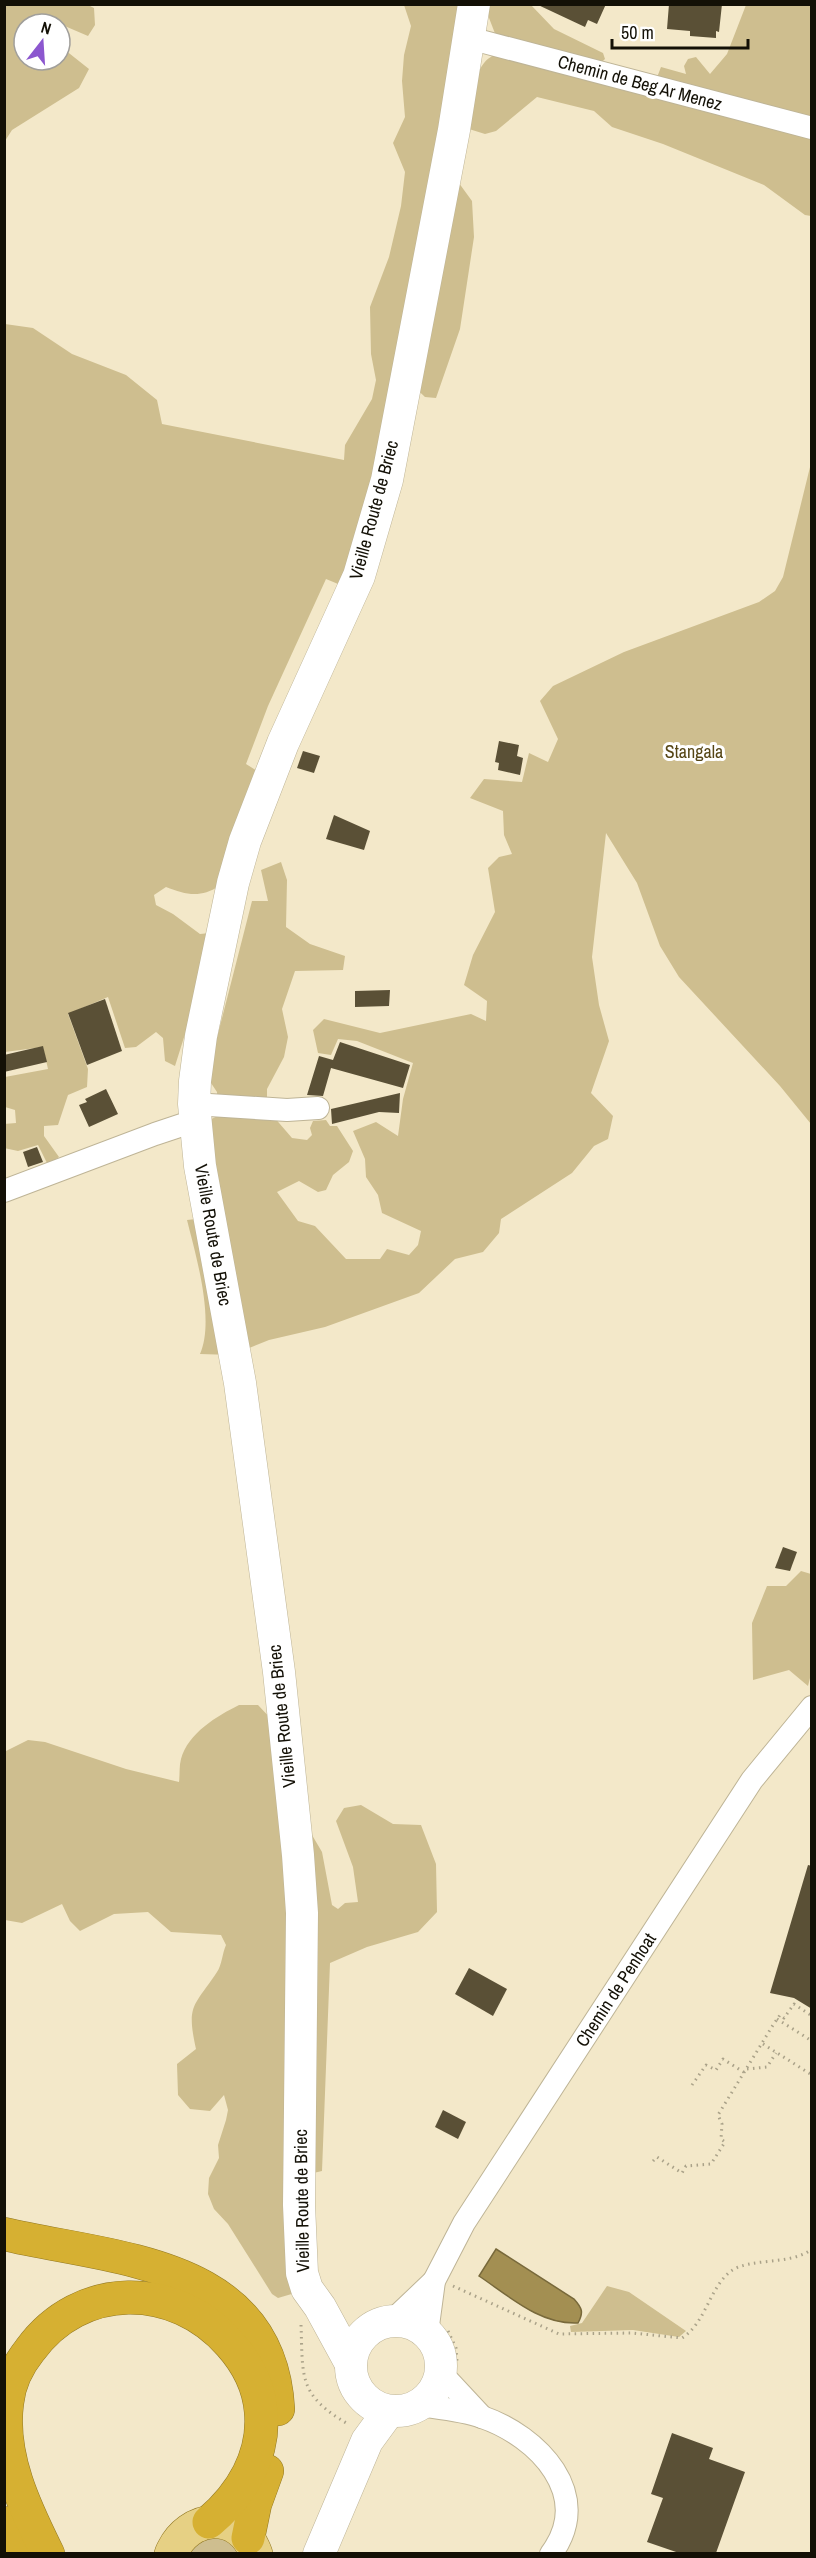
<svg xmlns="http://www.w3.org/2000/svg" width="816" height="2558" font-family="'Archivo Narrow',sans-serif">
<rect width="100%" height="100%" fill="#f3e8c9"/>
<!-- green -->
<g fill="#cebe8f">
<polygon points="88,5 94,8 95,25 88,36 60,24 24,24 24,60 60,60 60,46 89,69 79,88 12,130 5,141 5,5"/>
<path d="M404,5h59l13,77c4,-16 8,-23 24,-30l156,28 5,-13 25,7 -2,-8 4,-7 8,-2 14,17 17,-20 19,-49h65v211l-6,-1 -41,-30 -101,-41 -51,-17 -18,-16 -57,-14 -41,34 -11,3 -16,-5 -29,28 32,44 2,36 -14,92 -24,69 -11,-1 -23,-22 -59,211 -17,-7 -58,127 -22,58 13,8 -40,114c-18,12 -33,9 -53,1l-12,8 2,10 17,9 27,20 10,-1 -19,82 -16,51 -10,-5 -2,-23 -7,-6 -20,15 -11,1 -17,-51 -40,17 20,55 -1,18 -19,8 -10,30 -14,1v10l15,21 -11,8 -10,-20 -20,6 -14,-3v-24l12,-1 -1,-13 -10,-3v-30l43,-8 -5,-22 -38,5v-728l28,4 39,26 54,21 31,25 5,24 182,36 1,-15 27,-46 4,-19 -5,-26 -1,-47 19,-50 12,-51 4,-34 -12,-29 12,-26 -3,-36 2,-26 7,-29z"/>
<polygon points="484,5 531,5 554,29 603,53 605,59 596,67 496,36"/>
<path d="M811,463v661l-31,-38 -101,-109 -19,-31 -23,-63 -31,-50 -14,124 7,48 10,36 -18,52 22,23 -5,23 -14,7 -22,27 -71,46 -2,14 -16,19 -28,7 -36,34 -94,34 -56,13 -37,15 -32,-1c15,-34 -4,-98 -13,-134l37,-4 -15,-96 9,-4 -1,-24 -6,-9 -1,-18 42,-164h16l-7,-31 20,-8 6,18 -1,47 24,17 35,12 -2,14 -48,1 -13,38 6,28 -4,20 -17,32v20l25,29 15,2 5,-5 -2,-7 3,-7 13,-1 4,6h7l16,25 -4,11 -16,13 -7,15 -8,2 -19,-11 -22,11 21,29 17,5 31,33h34l7,-10 22,6 9,-10 3,-14 -39,-18 -4,-18 -12,-18 -1,-18 -12,-28 23,-9 22,14 5,-37 10,-36 -56,-22 -19,-2 -7,16 -13,-2 -5,-23 11,-11 56,14 91,-19 15,7 1,-20 -23,-16 9,-30 22,-43 -7,-44 11,-11 13,-3 -8,-19 -1,-24 -33,-13 14,-19 38,3 7,-29 19,9 10,-23 -18,-38 13,-15 71,-34 135,-50 16,-11 8,-14z"/>
<polygon points="801,1571 811,1574 812,1670 808,1686 789,1670 753,1680 752,1623 767,1586 786,1586"/>
<path d="M239,1705h19l16,17 14,85 24,28 10,17 10,53 6,4 7,-6 13,-1 -5,-35 -17,-46 8,-13 17,-3 32,19 28,1 15,39 1,48 -19,20 -51,15 -37,16 -8,208 -30,7 3,115 -17,5 -6,-4 -44,-70 -14,-15 -6,-15 1,-16 10,-20 -1,-13 8,-25 2,-10 -4,-15 -14,16 -20,-2 -12,-14 -1,-31 19,-15c-10,-45 -2,-42 21,-77 5,-7 5,-18 9,-27l-5,-10 -50,-3 -23,-20 -34,2 -34,17 -10,-10 -8,-17 -40,19 -17,-3 -1,-168 24,-12 17,2 81,27 53,13c1,-7 0,-16 2,-23 7,-26 36,-43 58,-54z"/>
<polygon points="607,2286 629,2292 686,2331 679,2337 633,2330 571,2332 570,2326 582,2323"/>
<polygon points="221,2534 243,2554 182,2554 187,2545"/>
</g>
<!-- water -->
<path fill="#a38f52" stroke="#78693b" stroke-width="1.5" d="M496,2249l78,50c8,9 10,13 4,24 -38,2 -69,-27 -99,-47z"/>
<!-- building -->
<g fill="#5a5036">
<polygon points="536,4 606,4 597,24 588,20 585,27"/>
<polygon points="669,4 722,4 719,32 716,31 716,38 690,36 690,31 667,29"/>
<polygon points="499,741 519,745 517,756 523,758 520,775 498,770 499,763 495,762"/>
<polygon points="303,751 320,756 314,773 297,768"/>
<polygon points="334,815 370,831 364,850 326,839"/>
<polygon points="390,990 389,1006 355,1007 355,991"/>
<polygon points="105,999 122,1051 87,1065 68,1013"/>
<polygon points="340,1042 410,1065 403,1088 331,1068 323,1096 307,1095 319,1056 333,1060"/>
<polygon points="43,1046 47,1062 4,1072 4,1055"/>
<polygon points="106,1089 118,1114 89,1127 79,1105 87,1102 85,1099"/>
<polygon points="400,1093 399,1113 379,1112 332,1124 331,1109"/>
<polygon points="37,1147 43,1162 28,1167 23,1152"/>
<polygon points="783,1547 797,1552 790,1571 775,1568"/>
<polygon points="808,1865 812,1866 812,2009 794,1998 770,1993"/>
<polygon points="469,1968 507,1989 493,2016 455,1994"/>
<polygon points="443,2110 466,2122 458,2139 435,2127"/>
<polygon points="672,2433 713,2448 709,2459 745,2472 716,2553 679,2553 647,2542 663,2498 651,2494"/>
</g>
<g fill="none" stroke-linecap="round" stroke-linejoin="round">
<!-- street casing -->
<g stroke="#beb496" stroke-width="24">
<g id="street">
<polyline points="469,38 812,128"/>
<polyline points="194,1104 287,1110 318,1108"/>
<polyline points="4,1191 155,1134 182,1125 195,1125"/>
<polyline points="392,2321 434,2281"/>
<polyline points="427,2333 434,2281 464,2223 752,1780 812,1707"/>
<polyline points="441,2373 482,2417"/>
<path d="M419,2405c20,3 44,5 63,12 56,19 113,78 69,137"/>
</g>
</g>
<!-- secondary casing -->
<g stroke="#beb496" stroke-width="33">
<g id="secondary">
<circle cx="396" cy="2366" r="45"/>
<polyline points="350,2362 320,2307 307,2289 302,2273 299,2205 302,1913 298,1855 279,1672 240,1383 200,1166 194,1104 195,1081 201,1036 233,883 245,841 283,743 359,576 387,480 454,130 474,4"/>
<polyline points="319,2554 367,2441 389,2411"/>
</g>
</g>
<!-- primary casing -->
<g stroke="#927823" stroke-width="34">
<path id="primary" d="M171,2554c17,-41 69,-45 85,0"/>
</g>
<!-- highway casing -->
<g stroke="#927823" stroke-width="34">
<g id="highway">
<path d="M4,2234c111,26 266,26 274,175"/>
<polyline points="4,2523 24,2554"/>
<polyline points="248,2538 255,2504 267,2471"/>
<path d="M48,2554c-23,-46 -48,-98 -41,-151 2,-20 11,-38 23,-53 50,-69 145,-69 200,-6 17,19 29,42 31,68 4,44 -20,83 -52,110"/>
</g>
</g>
<!-- path -->
<g stroke="#aaa289" stroke-width="3" stroke-dasharray="1.5 4.5" stroke-linecap="butt">
<polyline points="777,2019 812,2041"/>
<polyline points="763,2044 812,2075"/>
<polyline points="747,2069 767,2067 776,2053"/>
<polyline points="692,2085 706,2065 716,2070 723,2059 745,2073"/>
<polyline points="653,2161 657,2157 682,2173 686,2166 711,2164 725,2142 721,2139 722,2124 718,2115 773,2025 780,2015 784,2018 794,2004 812,2016"/>
<path d="M453,2286l106,48 73,-1 50,5c24,-15 27,-50 49,-67 20,-14 59,-5 81,-22"/>
<path d="M301,2325c2,52 -3,70 47,99"/>
<polyline points="448,2331 456,2348 457,2362"/>
</g>
<!-- street -->
<use href="#street" stroke="#fff" stroke-width="22"/>
<!-- secondary -->
<use href="#secondary" stroke="#fff" stroke-width="32"/>
<!-- primary -->
<use href="#primary" stroke="#e6d084" stroke-width="33"/>
<!-- highway -->
<use href="#highway" stroke="#d6b032" stroke-width="33"/>
</g>
<g text-anchor="middle" stroke-width="6" stroke-linejoin="round" paint-order="stroke">
<!-- street labels -->
<g font-size="18" fill="#131006" stroke="#fff">
<text transform="translate(640 83) rotate(15)" y="6">Chemin de Beg Ar Menez</text>
<text transform="translate(374 510) rotate(-75)" y="6">Vieille Route de Briec</text>
<text transform="translate(213 1235) rotate(80)" y="6">Vieille Route de Briec</text>
<text transform="translate(282 1716) rotate(-96)" y="6">Vieille Route de Briec</text>
<text transform="translate(616 1990) rotate(-57)" y="6">Chemin de Penhoat</text>
<text transform="translate(302 2201) rotate(-91)" y="6">Vieille Route de Briec</text>
</g>
<!-- park labels -->
<g font-size="18" fill="#564616" stroke="#fff">
<text x="694" y="758">Stangala</text>
</g>
</g>
<!-- border -->
<rect width="816" height="2558" fill="none" stroke="#131006" stroke-width="12"/>
<!-- north arrow -->
<g transform="translate(42 42) rotate(17)"><circle r="28" fill="#ffffff" stroke="#a19f9b" stroke-width="1.5"/>
<path d="M0-4.5L10 22L0 15L-10 22Z" fill="#8c57cf"/>
<text y="-9" font-size="16" font-weight="bold" text-anchor="middle" fill="#131006">N</text>
</g>
<!-- scale -->
<path d="M612 39v9h136v-9" fill="none" stroke="#131006" stroke-width="3"/>
<text x="621" y="39" font-size="18" fill="#131006" stroke="#ffffff" stroke-width="4.5" paint-order="stroke">50 m</text>
</svg>
